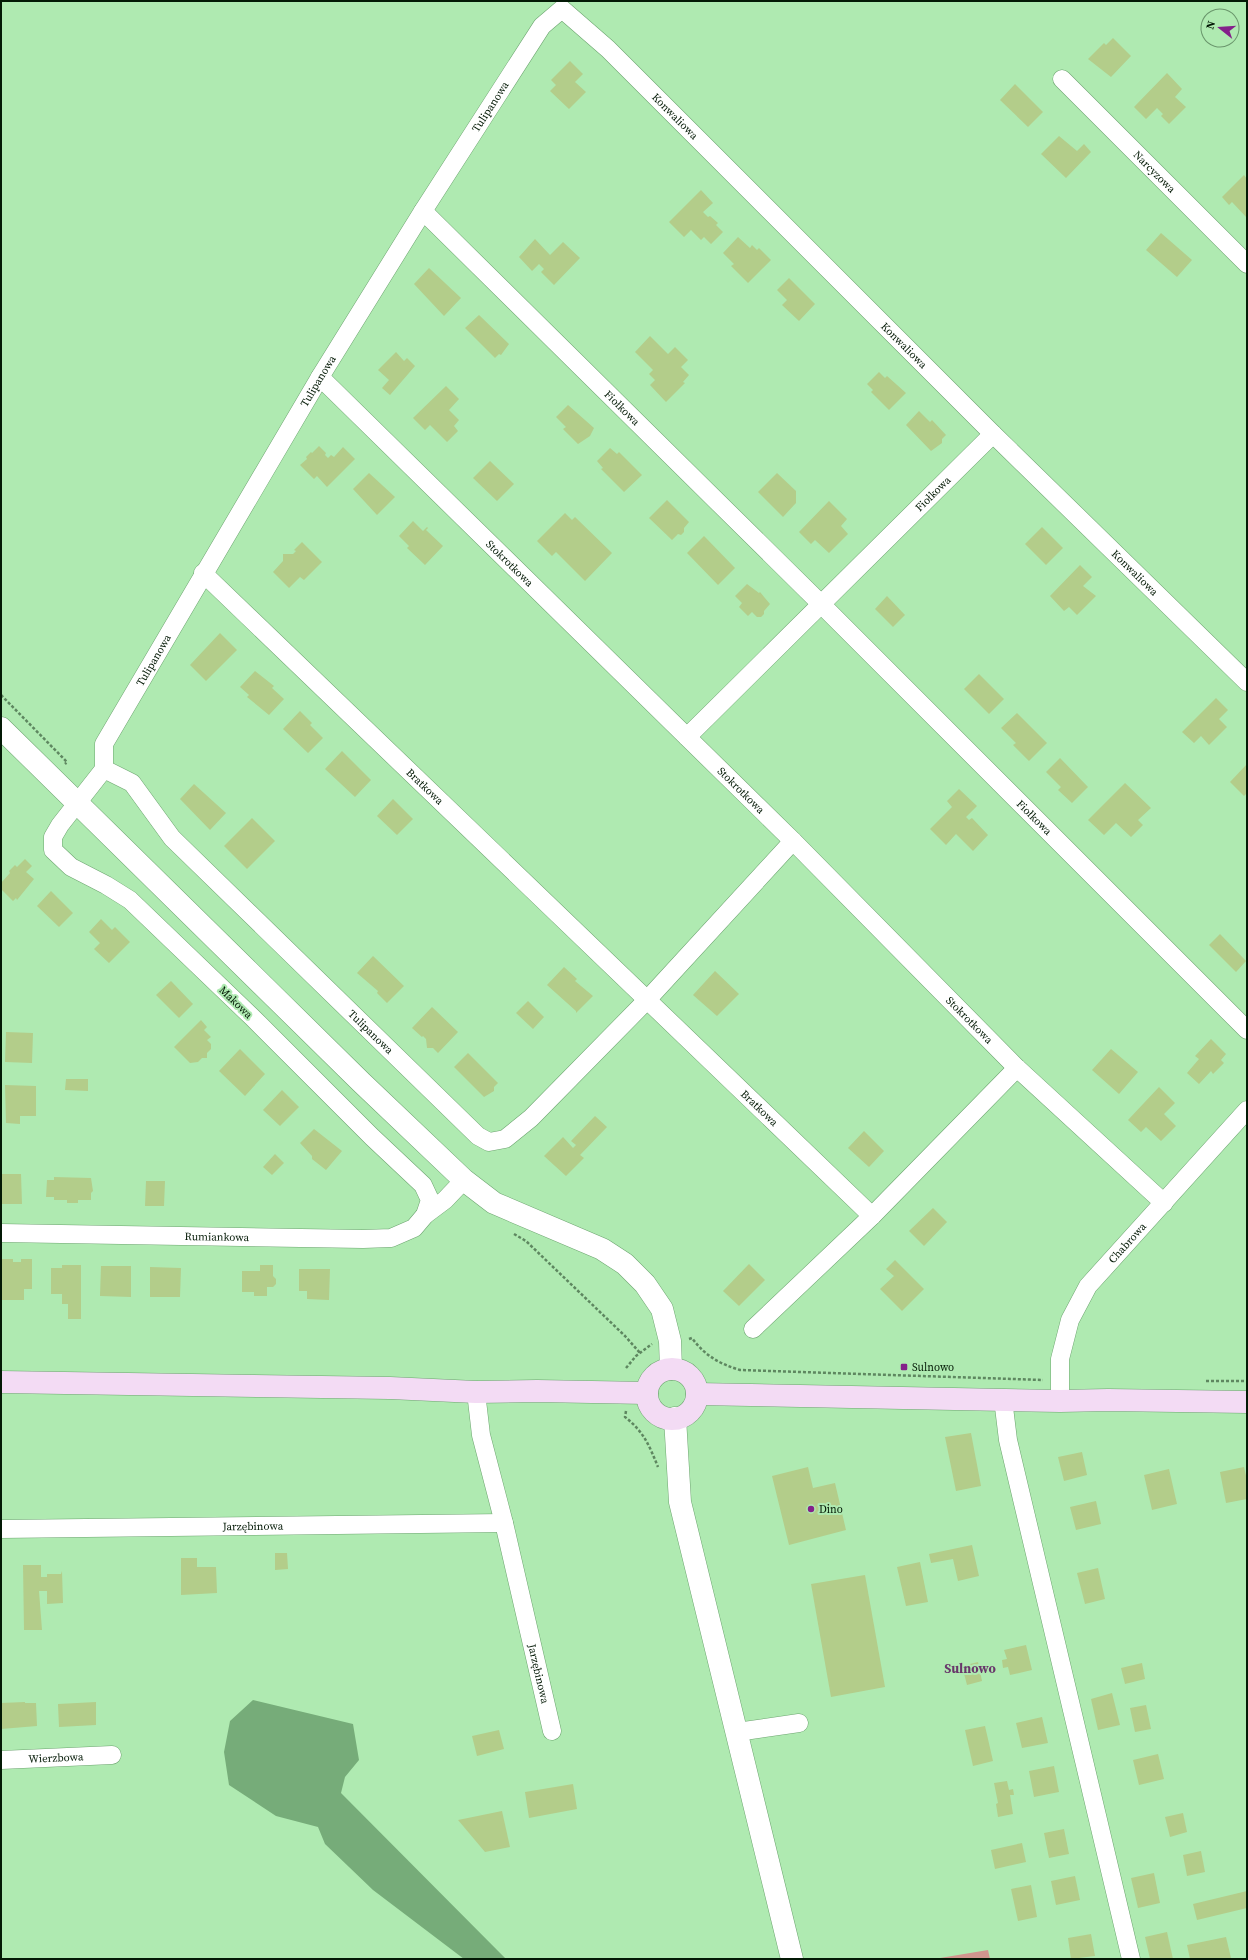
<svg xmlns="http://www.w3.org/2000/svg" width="1248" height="1960" font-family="'Source Serif 4',serif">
<rect width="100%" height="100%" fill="#afeab1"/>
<!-- green -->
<polygon fill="#d1958e" points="988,1950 990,1959 934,1959"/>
<!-- water -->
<polygon fill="#76ac79" points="253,1700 353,1724 359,1760 345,1777 341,1793 506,1959 464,1959 373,1890 325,1844 318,1827 276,1816 229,1785 224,1752 230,1721"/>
<!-- building -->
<g fill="#b3cd8a">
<polygon points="1113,38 1131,56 1111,77 1088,59 1104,43 1106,45"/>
<polygon points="570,61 583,74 575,82 586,92 569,109 550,91 556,85 551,80"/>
<polygon points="1167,73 1182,89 1175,97 1186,107 1169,124 1161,116 1163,114 1157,108 1146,119 1134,107"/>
<polygon points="1015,84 1043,112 1028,127 1000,100"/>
<polygon points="1059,136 1077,151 1084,144 1091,152 1066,178 1041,154"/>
<polygon points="1244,175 1247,179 1247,218 1232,202 1229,205 1222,197"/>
<polygon points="701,190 713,203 703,212 708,217 710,216 718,223 716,225 723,232 711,244 704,237 701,240 691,230 684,237 669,222"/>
<polygon points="1161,233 1192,260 1177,277 1146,250"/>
<polygon points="738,237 750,248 752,245 757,250 759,248 771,260 748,283 731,266 734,264 723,253"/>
<polygon points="535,239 550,255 563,242 580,258 554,285 541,272 544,269 539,264 532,271 519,257"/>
<polygon points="429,268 461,298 444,316 414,284"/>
<polygon points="789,278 815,304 799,321 782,305 787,300 777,290"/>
<polygon points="479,315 509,344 501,355 499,354 495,358 465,328"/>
<polygon points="650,336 668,354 675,347 688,360 681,367 689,375 683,382 685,383 666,402 650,385 655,380 649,374 653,370 635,352"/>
<polygon points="396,352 404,361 407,358 415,366 390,395 382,388 389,380 378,370"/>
<polygon points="879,372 885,378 887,376 906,393 889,410 871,392 873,390 867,384"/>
<polygon points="446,386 459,399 449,410 459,420 454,426 458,431 447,442 430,425 425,430 413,418"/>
<polygon points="568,405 594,428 590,436 578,444 563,429 566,427 556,417"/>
<polygon points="919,411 930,422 932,420 946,435 942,439 942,443 931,451 906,425"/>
<polygon points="319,446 326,453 325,455 328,458 331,455 334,457 343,447 355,459 327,487 317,476 314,479 300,465 307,459 306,457 311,452 312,453"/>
<polygon points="610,448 617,454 619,452 642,475 624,492 601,469 603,468 597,461"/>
<polygon points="490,461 514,484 497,501 473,478"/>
<polygon points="369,473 395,497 377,515 353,489"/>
<polygon points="777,473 796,491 796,503 783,517 758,492"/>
<polygon points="667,500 689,522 684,528 684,532 681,535 678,534 672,540 649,518"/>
<polygon points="829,501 847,519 841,526 848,534 829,553 815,540 811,544 799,532"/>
<polygon points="565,513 572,520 575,517 612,553 585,581 556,552 552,556 537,541"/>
<polygon points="413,521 423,531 427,527 428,528 426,530 443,546 425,565 407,548 409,546 399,536"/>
<polygon points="1042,527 1063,548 1046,565 1025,544"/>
<polygon points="704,536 735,568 718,585 687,553"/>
<polygon points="302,542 322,562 304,580 300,577 289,588 273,572 283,561 283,554 293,554 296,551 294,550"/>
<polygon points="1080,565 1092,577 1083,586 1096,596 1077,615 1069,607 1064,611 1050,596"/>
<polygon points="747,584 759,593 760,592 770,604 764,611 764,614 761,617 757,617 752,612 748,616 739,607 742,603 735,596"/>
<polygon points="887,596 905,615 893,627 875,609"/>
<polygon points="220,633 237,650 206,681 190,665"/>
<polygon points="255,671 274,686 272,688 284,699 269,715 247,697 249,695 240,687"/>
<polygon points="979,674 1004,699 989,714 964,689"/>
<polygon points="1216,698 1228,710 1219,719 1227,727 1209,745 1201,736 1194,743 1182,732"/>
<polygon points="300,711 312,723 310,725 323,738 308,753 283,729"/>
<polygon points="1017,713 1047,743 1029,761 1013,745 1016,743 1001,728"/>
<polygon points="342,751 371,780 355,797 325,769"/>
<polygon points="1060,758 1088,787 1072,803 1058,790 1061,787 1046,772"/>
<polygon points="1247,764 1247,793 1244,796 1230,782"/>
<polygon points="1125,783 1151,808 1138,820 1143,825 1131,837 1116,823 1104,835 1088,820"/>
<polygon points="194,784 226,813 210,830 180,799"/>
<polygon points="959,789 977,806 966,817 969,820 972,818 988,835 973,851 956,834 946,845 930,829 952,807 947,801"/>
<polygon points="393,799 413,819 397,835 377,816"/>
<polygon points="252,818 275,841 247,869 224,846"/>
<polygon points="25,859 32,866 26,872 34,879 17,900 16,898 13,901 1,889 1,883 10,873 9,871 15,865 17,867"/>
<polygon points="51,891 73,913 59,927 37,906"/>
<polygon points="101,919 112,930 115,927 130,942 109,963 94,949 100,943 89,932"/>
<polygon points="1220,934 1246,961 1236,972 1209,945"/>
<polygon points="373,956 404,986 387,1003 377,993 378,991 357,973"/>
<polygon points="564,967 577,979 575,981 593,996 576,1013 576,1011 547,985"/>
<polygon points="715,971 739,994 717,1016 693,995"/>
<polygon points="171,981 193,1004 179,1018 156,995"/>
<polygon points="528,1001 544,1017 533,1029 516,1013"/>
<polygon points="432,1007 458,1032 438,1053 433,1048 427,1048 426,1039 423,1036 422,1037 412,1028"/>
<polygon points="201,1020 207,1027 204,1030 211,1037 207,1040 211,1044 211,1049 207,1053 207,1058 202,1058 198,1062 190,1063 174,1047"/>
<polygon points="6,1032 33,1033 32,1063 5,1062"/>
<polygon points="1211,1039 1226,1054 1221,1060 1224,1063 1213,1074 1211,1071 1199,1084 1187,1073 1199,1059 1195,1056"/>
<polygon points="240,1049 265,1074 245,1096 219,1071"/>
<polygon points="1111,1049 1138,1072 1119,1094 1092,1070"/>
<polygon points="468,1053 498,1083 494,1087 494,1091 484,1097 454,1067"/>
<polygon points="66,1079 88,1079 88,1091 65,1090"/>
<polygon points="5,1085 36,1086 36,1116 20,1116 20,1124 6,1123"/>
<polygon points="1159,1087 1175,1103 1164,1114 1176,1126 1161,1141 1146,1127 1141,1132 1128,1120"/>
<polygon points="282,1090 299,1107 280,1126 263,1110"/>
<polygon points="595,1116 607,1127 580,1155 584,1158 566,1176 544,1156 563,1137 573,1148 576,1145 571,1141"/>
<polygon points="314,1129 342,1151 326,1170 312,1159 312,1156 300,1143"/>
<polygon points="864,1131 884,1151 869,1167 848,1148"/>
<polygon points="275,1154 284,1163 272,1175 263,1167"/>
<polygon points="1,1174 21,1174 22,1204 1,1204"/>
<polygon points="54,1177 91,1178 93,1191 91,1193 91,1200 78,1200 78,1203 67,1203 67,1200 54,1200 54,1197 46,1197 47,1180 54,1180"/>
<polygon points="146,1181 165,1181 164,1206 145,1206"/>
<polygon points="933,1208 947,1222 924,1246 909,1231"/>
<polygon points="2,1259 13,1259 13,1262 21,1262 21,1259 32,1259 32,1289 24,1289 24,1300 1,1300"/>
<polygon points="895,1260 924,1289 902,1311 880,1289 894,1276 886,1269"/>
<polygon points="749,1264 765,1280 739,1306 723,1291"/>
<polygon points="62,1265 81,1265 81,1319 68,1319 68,1304 62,1304 62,1294 51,1294 51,1268 62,1268"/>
<polygon points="260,1265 273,1265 273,1276 276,1279 276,1284 273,1287 267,1287 267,1296 254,1296 254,1292 242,1292 242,1271 260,1271"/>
<polygon points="101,1266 131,1266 131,1297 100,1296"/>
<polygon points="150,1267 181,1268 180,1297 150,1297"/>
<polygon points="299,1269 330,1269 329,1300 307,1299 307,1291 299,1291"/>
<polygon points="971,1433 981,1486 956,1491 945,1437"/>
<polygon points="1082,1452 1087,1475 1064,1481 1058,1457"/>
<polygon points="808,1467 813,1488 835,1483 846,1530 789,1545 772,1476"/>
<polygon points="1244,1467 1247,1480 1247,1499 1226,1503 1220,1472"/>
<polygon points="1169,1469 1177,1504 1152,1510 1144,1475"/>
<polygon points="1096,1501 1101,1524 1076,1530 1070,1507"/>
<polygon points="972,1545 979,1576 958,1581 953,1559 931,1563 929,1554"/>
<polygon points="275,1553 287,1553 288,1569 275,1570"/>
<polygon points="181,1558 197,1558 197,1567 216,1567 217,1593 181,1595"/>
<polygon points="920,1562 928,1602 906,1606 897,1567"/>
<polygon points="23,1565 41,1565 41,1577 47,1577 47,1574 61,1574 62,1571 63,1603 47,1604 47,1591 39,1591 42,1630 24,1630"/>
<polygon points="1098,1568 1105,1599 1085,1604 1077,1573"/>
<polygon points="865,1575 885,1687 831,1697 811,1584"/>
<polygon points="1026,1645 1032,1670 1010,1675 1008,1667 1003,1668 1002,1660 1007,1659 1004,1650"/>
<polygon points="978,1662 982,1681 967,1685 962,1666"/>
<polygon points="1142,1663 1145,1679 1125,1684 1121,1668"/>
<polygon points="1112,1693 1120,1725 1098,1730 1091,1699"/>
<polygon points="25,1702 25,1703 36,1703 37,1726 1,1729 1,1703"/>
<polygon points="96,1702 96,1725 59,1727 58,1704"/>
<polygon points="1146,1705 1151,1729 1135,1732 1130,1708"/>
<polygon points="1042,1717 1048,1743 1022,1748 1016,1723"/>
<polygon points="985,1726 993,1761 973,1766 965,1730"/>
<polygon points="499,1730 504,1749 477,1756 472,1736"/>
<polygon points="1158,1754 1164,1779 1139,1785 1133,1760"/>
<polygon points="1054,1766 1059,1792 1034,1797 1029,1771"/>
<polygon points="1007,1781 1009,1790 1013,1789 1014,1795 1010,1795 1013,1814 998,1817 996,1804 998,1803 994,1783"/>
<polygon points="573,1784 577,1809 529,1818 525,1792"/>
<polygon points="502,1811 510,1847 485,1852 458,1820"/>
<polygon points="1183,1813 1187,1832 1170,1837 1165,1817"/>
<polygon points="1064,1829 1069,1854 1049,1858 1044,1833"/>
<polygon points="1022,1843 1026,1862 995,1869 991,1850"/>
<polygon points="1201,1851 1205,1872 1187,1876 1183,1855"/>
<polygon points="1154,1873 1160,1903 1138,1908 1131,1878"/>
<polygon points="1075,1876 1080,1900 1056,1905 1051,1881"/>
<polygon points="1031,1885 1037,1917 1018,1921 1011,1889"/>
<polygon points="1247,1891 1247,1908 1197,1920 1193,1904"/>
<polygon points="1167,1932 1173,1959 1150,1959 1145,1937"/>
<polygon points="1091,1934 1095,1956 1071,1959 1068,1938"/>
<polygon points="1226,1937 1231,1958 1190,1959 1187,1945"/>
</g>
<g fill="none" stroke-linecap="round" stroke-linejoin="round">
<!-- minor casing -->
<g stroke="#6da570" stroke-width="19">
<g id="minor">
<path id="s1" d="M1062,79l185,185"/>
<path id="s2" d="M423,211l398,393 426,426"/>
<path id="s3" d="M320,377l473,464 224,227 147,135"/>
<path id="s4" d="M203,573l669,643"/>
<path id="s5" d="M687,737l306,-303"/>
<path id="s6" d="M104,769l28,14 40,55 306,298 11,6 16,-3 26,-21 116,-118 146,-159"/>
<path id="s7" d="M425,1215l5,-15 -7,-15 -51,-48 -119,-119 -123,-118 -24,-15 -35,-18 -18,-17v-13l7,-12 44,-56v-25l216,-367 103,-166 119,-185 20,-17 46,40 385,385 254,248"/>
<path id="s8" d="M1,1233l362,6 28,-1 23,-10 11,-13 20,-15 19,-20"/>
<polyline points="753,1329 872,1216 1017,1068"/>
<path id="s9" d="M476,1392l5,43 23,88 48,208"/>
<polyline points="1003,1399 1008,1440 1131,1959"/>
<path id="s10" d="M1060,1401v-42l10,-39 18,-34 159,-176"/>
<path id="s11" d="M1,1529l503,-6"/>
<polyline points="737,1732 799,1723"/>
<path id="s12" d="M1,1760l111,-5"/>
</g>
</g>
<!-- tertiary casing -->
<g stroke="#6da570" stroke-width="23">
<g id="tertiary">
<polyline points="1,728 361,1082 464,1180 494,1203 602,1249 625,1264 645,1284 662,1309 670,1341 671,1369"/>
<polyline points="675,1418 680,1502 792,1959"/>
</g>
</g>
<!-- secondary casing -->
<g stroke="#6da570" stroke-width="23">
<g id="secondary">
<circle cx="672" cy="1394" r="25"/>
<polyline points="1,1382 390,1388 476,1392 537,1391 647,1393"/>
<polyline points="697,1394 1060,1401 1108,1400 1247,1402"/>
</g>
</g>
<!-- path -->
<g stroke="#5e8760" stroke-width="2.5" stroke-dasharray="3 2" stroke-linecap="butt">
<polyline points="1,695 67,762 65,764"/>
<polyline points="514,1234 526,1241 625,1336 640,1353"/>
<path d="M689,1339l3,-1c13,18 28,26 48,32l303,10"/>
<polyline points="626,1368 636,1356 652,1344"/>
<polyline points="1206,1381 1247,1381"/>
<path d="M626,1411l-1,6c19,15 24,28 33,50"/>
</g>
<!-- minor -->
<use href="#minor" stroke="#fff" stroke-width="18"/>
<!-- tertiary -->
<use href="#tertiary" stroke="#fff" stroke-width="22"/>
<!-- secondary -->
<use href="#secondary" stroke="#f3dbf4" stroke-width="22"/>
</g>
<!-- markers -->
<g fill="#84218a" stroke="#afeab1" stroke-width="1.5">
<rect x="900" y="1363" width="8" height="8" rx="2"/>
<circle cx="811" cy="1509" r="4"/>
</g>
<g text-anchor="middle" stroke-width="4" stroke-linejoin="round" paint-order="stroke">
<!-- street labels -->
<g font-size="11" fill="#031905" stroke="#afeab1">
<text dy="4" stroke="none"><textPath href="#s7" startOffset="1402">Tulipanowa</textPath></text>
<text dy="4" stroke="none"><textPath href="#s7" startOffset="1680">Konwaliowa</textPath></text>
<text dy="4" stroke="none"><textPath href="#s1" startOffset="131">Narcyzowa</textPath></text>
<text dy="4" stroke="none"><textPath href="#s7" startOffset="2004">Konwaliowa</textPath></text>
<text dy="4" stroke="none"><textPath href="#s7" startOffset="1078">Tulipanowa</textPath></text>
<text dy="4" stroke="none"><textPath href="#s2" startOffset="280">Fiołkowa</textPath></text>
<text dy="4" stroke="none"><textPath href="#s5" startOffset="346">Fiołkowa</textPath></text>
<text dy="4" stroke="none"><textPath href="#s3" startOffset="266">Stokrotkowa</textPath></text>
<text dy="4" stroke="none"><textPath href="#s7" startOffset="2328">Konwaliowa</textPath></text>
<text dy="4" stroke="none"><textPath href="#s7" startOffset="754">Tulipanowa</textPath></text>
<text dy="4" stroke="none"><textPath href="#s4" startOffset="308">Bratkowa</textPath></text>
<text dy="4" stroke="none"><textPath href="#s3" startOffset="590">Stokrotkowa</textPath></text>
<text dy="4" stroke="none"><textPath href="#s2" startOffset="861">Fiołkowa</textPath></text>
<text transform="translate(236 1002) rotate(44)" y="4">Makowa</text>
<text dy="4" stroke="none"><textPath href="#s3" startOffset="914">Stokrotkowa</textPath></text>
<text dy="4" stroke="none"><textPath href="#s6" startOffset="377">Tulipanowa</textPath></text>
<text dy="4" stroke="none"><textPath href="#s4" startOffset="772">Bratkowa</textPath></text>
<text dy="4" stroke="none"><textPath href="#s8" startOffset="216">Rumiankowa</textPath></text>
<text dy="4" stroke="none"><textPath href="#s10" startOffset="179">Chabrowa</textPath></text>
<text dy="4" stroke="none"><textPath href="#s11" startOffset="252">Jarzębinowa</textPath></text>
<text dy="4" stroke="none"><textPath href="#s9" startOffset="289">Jarzębinowa</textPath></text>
<text dy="4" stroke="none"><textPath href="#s12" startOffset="55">Wierzbowa</textPath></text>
</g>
<!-- poi labels -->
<g font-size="11" fill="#031905" stroke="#afeab1" text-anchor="start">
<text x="912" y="1371">Sulnowo</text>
<text x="819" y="1513">Dino</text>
</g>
<!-- quarter labels -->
<g font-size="13" font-weight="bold" fill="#68376a" stroke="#afeab1">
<text x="970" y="1673">Sulnowo</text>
</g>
</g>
<!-- border -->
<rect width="1248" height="1960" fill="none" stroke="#031905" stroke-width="4"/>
<!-- north arrow -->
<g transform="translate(1220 28) rotate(287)"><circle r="19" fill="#afeab1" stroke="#6a966c"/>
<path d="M0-3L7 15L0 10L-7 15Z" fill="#84218a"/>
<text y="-6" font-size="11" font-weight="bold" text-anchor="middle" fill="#031905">N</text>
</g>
</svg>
